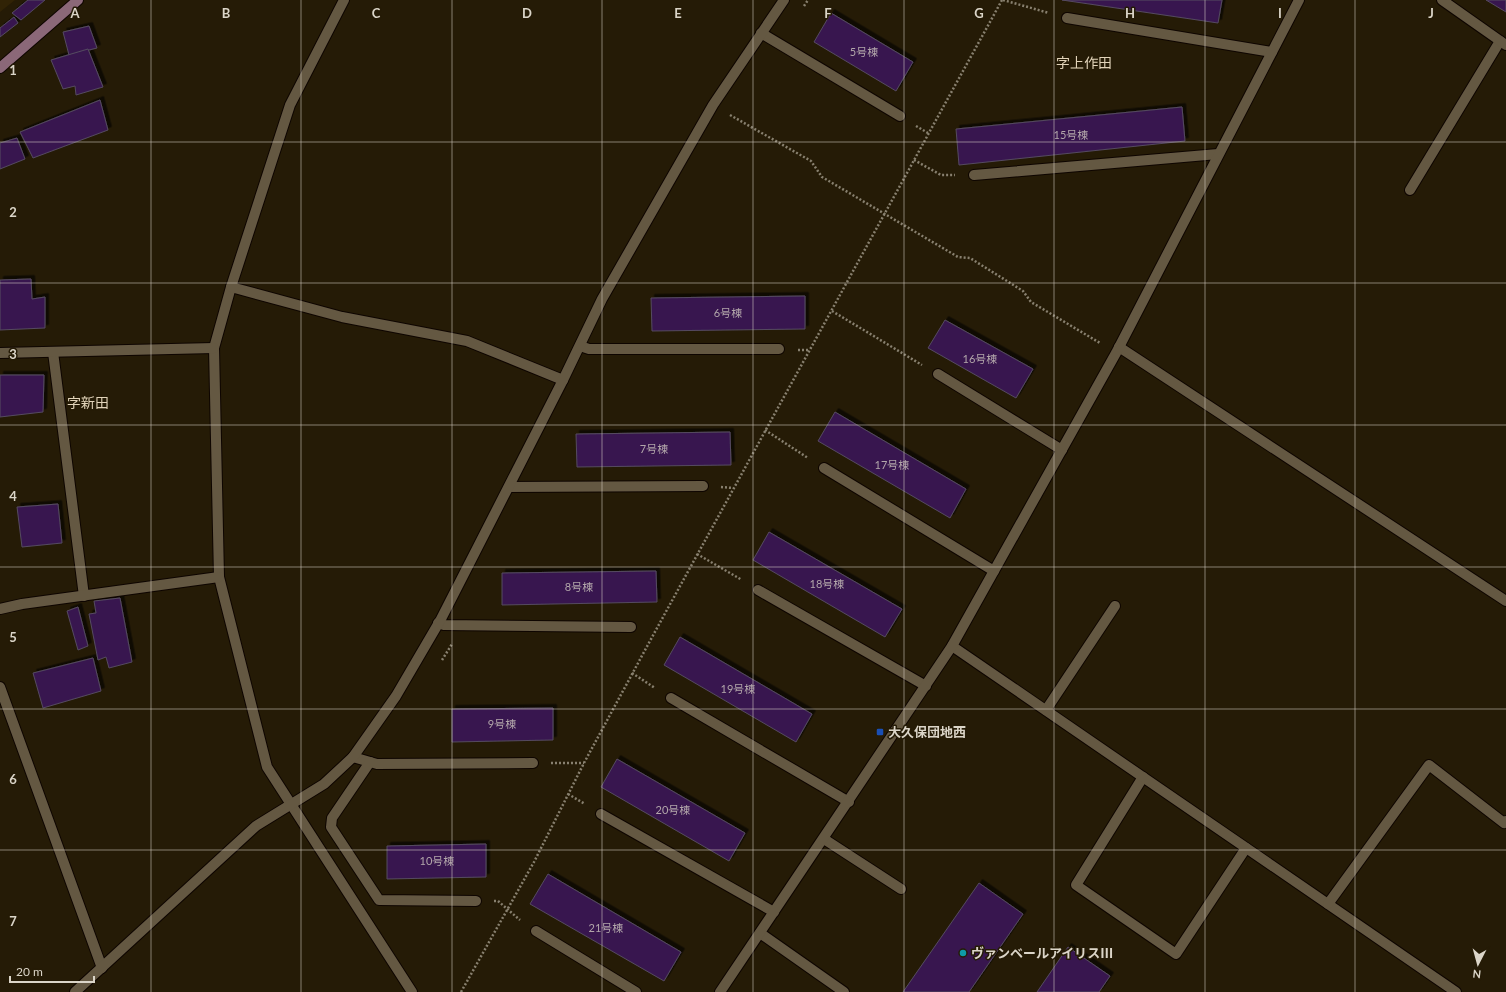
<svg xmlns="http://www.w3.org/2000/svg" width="1506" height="992" font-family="Lato,'Noto Sans JP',sans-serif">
<defs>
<filter id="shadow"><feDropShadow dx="3.5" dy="-3.5" stdDeviation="0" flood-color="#0009"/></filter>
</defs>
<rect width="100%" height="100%" fill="#251b06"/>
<!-- built -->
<polygon fill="#312306" points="0,0 15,0 0,12"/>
<!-- building -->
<g fill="#381950" stroke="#554a60" filter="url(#shadow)">
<polygon points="28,0 45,0 21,20 12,13"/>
<polygon points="1062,0 1222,0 1218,23"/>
<polygon points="1486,0 1506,0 1506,12"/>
<polygon points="831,13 913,62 896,91 814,42"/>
<polygon points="14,17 18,23 0,37 0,28"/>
<polygon points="89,26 97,48 69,55 63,32"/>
<polygon points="88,49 103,87 76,95 75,86 63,89 51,60"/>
<polygon points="100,100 108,130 33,158 20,132"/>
<polygon points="1182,107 1185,141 959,165 956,129"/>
<polygon points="17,138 25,159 0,169 0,143"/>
<polygon points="31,279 32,299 45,297 45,328 0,330 0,280"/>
<polygon points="805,296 805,329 652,331 651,298"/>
<polygon points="945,320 1033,369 1016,398 928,348"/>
<polygon points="0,375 44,375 43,412 0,417"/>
<polygon points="835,412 966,489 950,518 818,441"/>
<polygon points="730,432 731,465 577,467 576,434"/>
<polygon points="58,504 62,543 22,547 17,507"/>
<polygon points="769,532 902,609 885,637 753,560"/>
<polygon points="656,571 657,602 502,605 502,573"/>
<polygon points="120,598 132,662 109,668 106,657 98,660 89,614 96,613 94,601"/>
<polygon points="78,607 88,646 78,650 67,611"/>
<polygon points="680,637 812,714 796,742 664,665"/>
<polygon points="93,658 101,691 43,708 33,673"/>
<polygon points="553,708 553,740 452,742 452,709"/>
<polygon points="617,759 745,833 729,861 601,787"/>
<polygon points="486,844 486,877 387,879 387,846"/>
<polygon points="548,874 681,952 664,981 530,904"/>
<polygon points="979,883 1023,914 969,992 903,992"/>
<polygon points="1068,947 1110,976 1099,992 1037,992"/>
</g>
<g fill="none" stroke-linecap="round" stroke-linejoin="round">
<!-- service casing -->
<g stroke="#0e0500" stroke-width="12">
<g id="service">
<polyline points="1067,18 1272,52"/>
<polyline points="761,33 900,116"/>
<polyline points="974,175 1218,154"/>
<polyline points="1410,190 1500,41"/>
<polyline points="580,346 589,349 779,349"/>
<polyline points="938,374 1062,450"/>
<polyline points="824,468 994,571"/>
<polyline points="509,487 703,486"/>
<polyline points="758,590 926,686"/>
<polyline points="438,623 444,625 631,627"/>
<polyline points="671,698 849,802"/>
<polyline points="1046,710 1115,606"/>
<polyline points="353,757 377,764 533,763"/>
<polyline points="370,762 332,818 331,827 379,900 476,901"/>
<polyline points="1143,777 1076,885 1176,954 1246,848"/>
<polyline points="601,814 774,912"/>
<polyline points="536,931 636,992"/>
</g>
</g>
<!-- minor casing -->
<g stroke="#0e0500" stroke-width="12">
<g id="minor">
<polyline points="344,0 290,105 231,287 214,348 219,577 267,767 412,992"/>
<polyline points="1442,0 1506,45"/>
<polyline points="231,287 342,317 467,341 563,380"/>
<polyline points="1119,347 1506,601"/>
<polyline points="53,352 84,596"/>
<polyline points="0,353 214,348"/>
<polyline points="0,609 22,604 219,577"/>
<polyline points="952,646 1456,992"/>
<polyline points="0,687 102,968"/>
<polyline points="824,839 901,889"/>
<polyline points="1328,904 1429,765 1504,823 1506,821"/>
<polyline points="760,933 844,992"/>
<polyline points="75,992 256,826 324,784 353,757 396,696 441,619 563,380 602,299 713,105 784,0"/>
<polyline points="720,992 952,646 1116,353 1299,0"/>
</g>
</g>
<!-- secondary casing -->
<g stroke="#0e0500" stroke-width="12">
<polyline id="secondary" points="0,68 78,0"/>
</g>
<!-- path -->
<g stroke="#88806f" stroke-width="2.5" stroke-dasharray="2 2" stroke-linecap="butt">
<polyline points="1003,0 1049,13"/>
<polyline points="804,6 808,0"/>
<polyline points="730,115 811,161 822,177 958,257 970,258 1023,291 1031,302 1100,343"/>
<polyline points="916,126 928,133"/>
<polyline points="914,160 941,175 955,175"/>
<polyline points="832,311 922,365"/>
<polyline points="798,350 809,350"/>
<polyline points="765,430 808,458"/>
<polyline points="721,487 733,488"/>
<polyline points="697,554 742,580"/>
<polyline points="442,660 452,644"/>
<polyline points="632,673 655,688"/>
<polyline points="551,763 584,763"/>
<polyline points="568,794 585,804"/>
<polyline points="494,901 498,901 520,920"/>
<polyline points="461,992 534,862 584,763 657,628 1002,0"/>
</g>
<!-- service -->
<use href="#service" stroke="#645842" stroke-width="10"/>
<!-- minor -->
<use href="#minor" stroke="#645842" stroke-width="10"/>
<!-- secondary -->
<use href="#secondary" stroke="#8b6878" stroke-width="10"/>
</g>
<!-- grid -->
<path fill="none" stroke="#dbd5c8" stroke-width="1" stroke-opacity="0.55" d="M151,0v992M301,0v992M452,0v992M602,0v992M753,0v992M904,0v992M1054,0v992M1205,0v992M1355,0v992M0,142h1506M0,283h1506M0,425h1506M0,567h1506M0,709h1506M0,850h1506"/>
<!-- markers -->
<rect fill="#1a4fb4" stroke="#251b06" stroke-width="1.5" x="876" y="728" width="8" height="8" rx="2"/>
<circle fill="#0f9aa8" stroke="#251b06" stroke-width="1.5" cx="963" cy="953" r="4"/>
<g text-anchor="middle" stroke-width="3" stroke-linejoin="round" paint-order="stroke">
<!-- number labels -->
<g font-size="11" fill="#b2a6aa">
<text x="864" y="56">5号棟</text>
<text x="1071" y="139">15号棟</text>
<text x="728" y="317">6号棟</text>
<text x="980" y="363">16号棟</text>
<text x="654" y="453">7号棟</text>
<text x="892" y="469">17号棟</text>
<text x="827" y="588">18号棟</text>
<text x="579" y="591">8号棟</text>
<text x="738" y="693">19号棟</text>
<text x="502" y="728">9号棟</text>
<text x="673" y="814">20号棟</text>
<text x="437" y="865">10号棟</text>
<text x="606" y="932">21号棟</text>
</g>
<!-- poi labels -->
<g font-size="13" font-weight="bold" fill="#dbd5c8" stroke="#251b06" text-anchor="start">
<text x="888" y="737">大久保団地西</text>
<text x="971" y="958">ヴァンベールアイリスⅢ</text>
</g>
<!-- neighbourhood labels -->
<g font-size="14" fill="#e2d4ba" stroke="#251b06">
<text x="1084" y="68">字上作田</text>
<text x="88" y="408">字新田</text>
</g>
</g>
<g font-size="13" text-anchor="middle" font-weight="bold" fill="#dbd5c8" stroke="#251b06" stroke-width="3" stroke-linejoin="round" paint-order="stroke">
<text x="75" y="18">A</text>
<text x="226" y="18">B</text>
<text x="376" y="18">C</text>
<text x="527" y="18">D</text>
<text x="678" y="18">E</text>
<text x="828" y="18">F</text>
<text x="979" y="18">G</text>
<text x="1130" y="18">H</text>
<text x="1280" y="18">I</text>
<text x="1431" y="18">J</text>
<text x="13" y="75">1</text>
<text x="13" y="217">2</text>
<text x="13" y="359">3</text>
<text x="13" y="501">4</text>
<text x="13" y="642">5</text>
<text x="13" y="784">6</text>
<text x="13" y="926">7</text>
</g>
<!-- north arrow -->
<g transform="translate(1478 964) rotate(186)" stroke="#251b06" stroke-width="3" paint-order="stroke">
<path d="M0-3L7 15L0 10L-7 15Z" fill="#dbd5c8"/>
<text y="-6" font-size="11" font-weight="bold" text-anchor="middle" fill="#dbd5c8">N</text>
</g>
<!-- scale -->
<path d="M10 976v6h84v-6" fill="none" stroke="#dbd5c8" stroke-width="2"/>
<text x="16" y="976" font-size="12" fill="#dbd5c8" stroke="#251b06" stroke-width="3" paint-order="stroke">20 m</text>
</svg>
